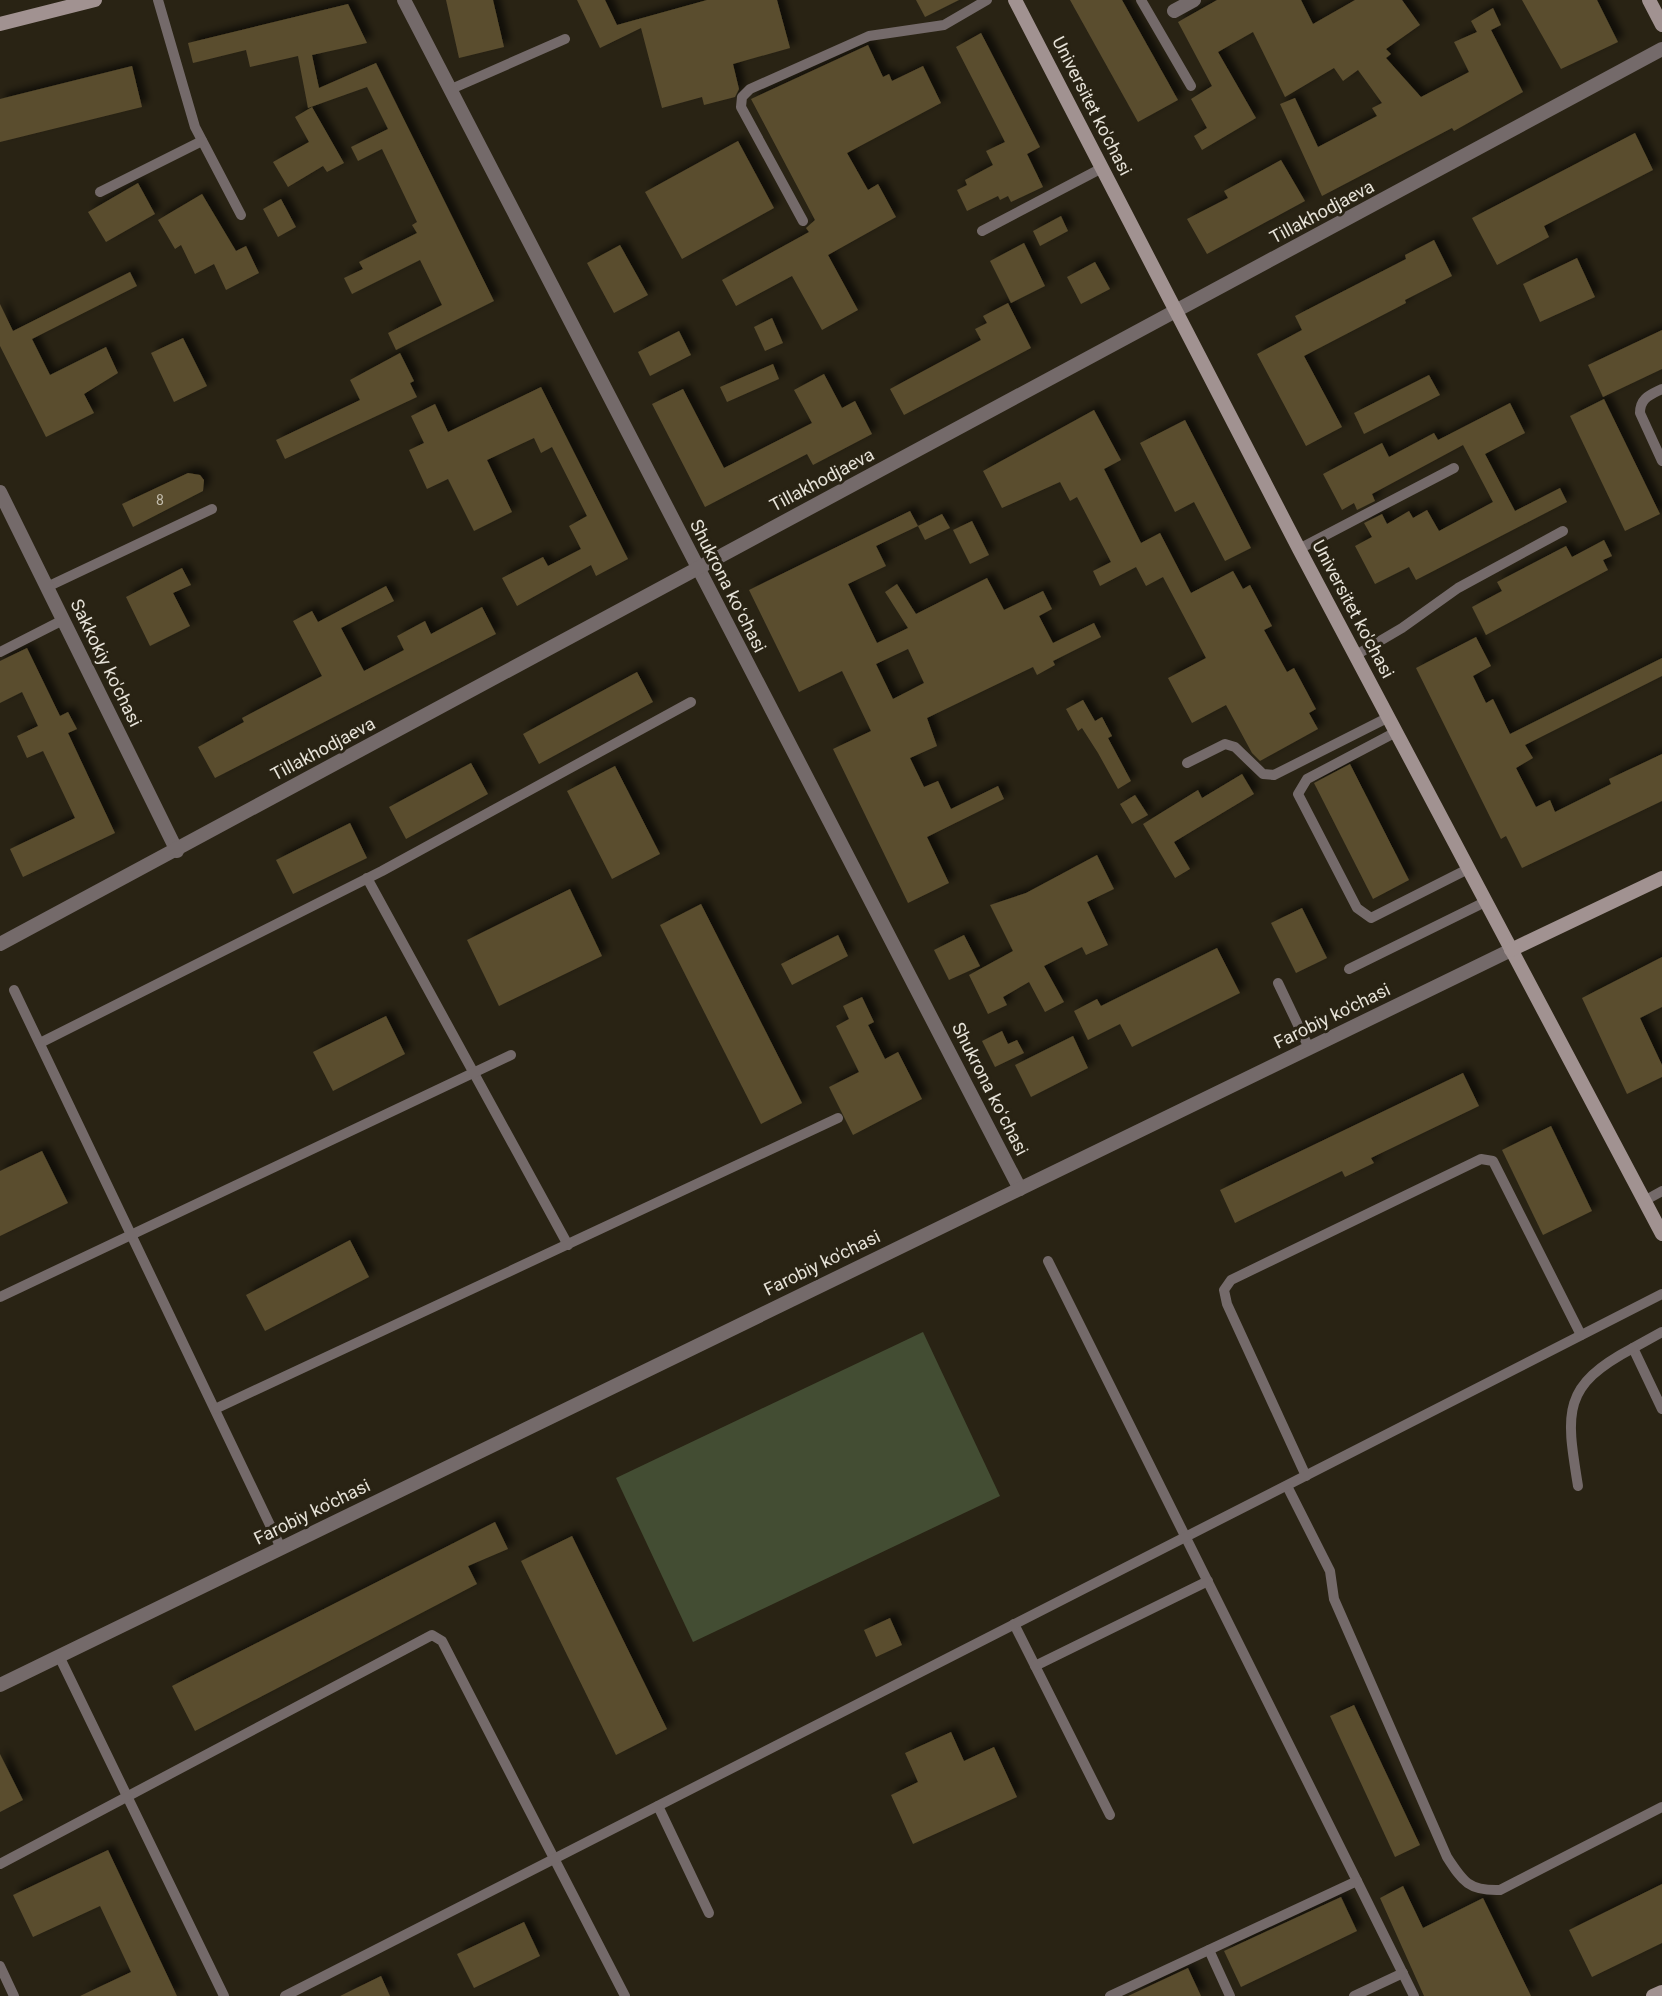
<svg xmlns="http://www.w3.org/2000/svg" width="1662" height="1996" font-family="Roboto,sans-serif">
<defs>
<filter id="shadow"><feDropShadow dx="6" dy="-6" stdDeviation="3.5" flood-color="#0009"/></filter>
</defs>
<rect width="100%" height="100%" fill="#292314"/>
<!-- green -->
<polygon fill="#434d33" points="923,1332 1000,1496 693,1642 616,1478"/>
<!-- building -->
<g fill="#5a4d2f" fill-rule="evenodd" filter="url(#shadow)">
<polygon points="446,0 493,0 504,47 459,58"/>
<polygon points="577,0 605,0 617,25 707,0 777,0 790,48 733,64 739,89 735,97 704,105 702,97 662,108 641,28 600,48"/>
<polygon points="916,0 959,0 925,17"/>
<polygon points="1070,0 1122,0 1178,100 1138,122"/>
<polygon points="1217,0 1301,0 1313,24 1355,0 1402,0 1420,25 1386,49 1391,54 1386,58 1421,97 1469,72 1454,42 1477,32 1471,21 1493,8 1501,25 1491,30 1523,92 1454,131 1452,128 1322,196 1280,104 1295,98 1318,147 1377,116 1372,108 1382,103 1358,70 1343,81 1334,68 1285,97 1253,32 1218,52 1256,118 1202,150 1194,136 1207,128 1191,99 1212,86 1178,22"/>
<polygon points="1522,0 1597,0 1618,42 1561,69"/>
<polygon points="348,4 367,43 312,55 319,88 376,63 494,301 396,350 388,333 442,305 420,260 352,294 344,278 363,269 359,262 417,233 412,225 417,222 382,149 358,161 351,147 388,129 367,87 308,108 298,56 250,67 246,50 193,63 188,43"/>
<polygon points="981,33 1040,147 1027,154 1043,187 1011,202 1008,196 1000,200 998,196 967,211 957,190 967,185 965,180 993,165 986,151 1005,142 956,47"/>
<polygon points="868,45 883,77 889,74 892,81 923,66 941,103 847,153 868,190 878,184 896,217 828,255 858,310 822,330 792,276 736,306 722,280 809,232 806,228 815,220 751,99"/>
<polygon points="132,66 142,107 0,142 0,99"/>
<polygon points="312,107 344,163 327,172 323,166 288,187 273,162 309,142 295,117"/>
<polygon points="1635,133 1653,170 1544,226 1549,237 1497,265 1472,218"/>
<polygon points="738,141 774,208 682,259 645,192"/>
<polygon points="1281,160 1305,201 1207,254 1187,219 1228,198 1224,191"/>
<polygon points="138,183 155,214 106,242 88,212"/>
<polygon points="202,194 236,251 246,246 259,273 226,290 214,264 195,274 181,245 175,249 158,220"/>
<polygon points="281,199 296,227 278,237 263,209"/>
<polygon points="1061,216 1068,231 1040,246 1033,231"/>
<polygon points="1434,240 1452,276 1405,300 1406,303 1304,356 1342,427 1306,446 1257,354 1302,330 1295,316 1406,259 1405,255"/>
<polygon points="1024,243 1045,286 1011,303 990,261"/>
<polygon points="620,245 648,295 614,313 587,263"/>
<polygon points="1577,258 1595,297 1540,322 1523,284"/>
<polygon points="1095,262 1110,289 1081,304 1067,277"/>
<polygon points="130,272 137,286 32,339 50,375 106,347 118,373 84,394 94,413 46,437 0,346 0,304 13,331"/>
<polygon points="1008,303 1031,348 904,415 890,389 981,340 975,329 987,323 983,316"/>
<polygon points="772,318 783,343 765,351 754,327"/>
<polygon points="1662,330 1662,369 1603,397 1588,365"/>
<polygon points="679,331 691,355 650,376 638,352"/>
<polygon points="183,338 207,386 174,402 151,353"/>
<polygon points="400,353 414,381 410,383 417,397 285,459 276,440 360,400 350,380"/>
<polygon points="773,364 779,379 727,402 720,387"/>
<polygon points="824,374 842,408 855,401 872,434 813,465 807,454 705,507 652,404 683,389 724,468 812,423 794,390"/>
<polygon points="1429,375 1440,395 1364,434 1354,413"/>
<polygon points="541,387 628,559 596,576 591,565 517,606 502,578 543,557 548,566 581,549 569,526 587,516 552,447 541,453 534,438 487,460 512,512 474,531 448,479 427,489 409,450 424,443 411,416 435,404 448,432"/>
<polygon points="1604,399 1660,514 1625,531 1570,416"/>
<polygon points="1510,403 1525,433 1485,454 1515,511 1560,488 1567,502 1416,580 1409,567 1375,584 1355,546 1372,537 1364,523 1382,514 1387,524 1409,511 1413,518 1427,510 1439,531 1493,502 1463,445 1372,494 1375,501 1357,510 1354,503 1342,510 1323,474 1382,443 1389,457 1434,433 1438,440"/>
<polygon points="1094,410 1121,460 1104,469 1141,543 1160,533 1191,593 1233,571 1243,589 1250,585 1272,626 1264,630 1287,672 1294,668 1316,709 1309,713 1318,729 1260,761 1252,753 1226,705 1192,723 1168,678 1206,658 1163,577 1146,586 1136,567 1100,586 1093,571 1111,562 1077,497 1070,501 1060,482 1002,508 983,471"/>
<polygon points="1185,420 1251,548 1225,561 1194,502 1175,512 1140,443"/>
<polygon points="188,473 200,475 204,480 203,491 133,527 122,504"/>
<path d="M910,511l8,15 -42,20 10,20 -38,18 29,59 31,-15 -23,-36 12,-8 19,30 71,-36 17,32 39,-19 9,18 -13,7 14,27 41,-20 7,14 -48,24 2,4 -18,10 -4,-8 -106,51 10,28 -27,12 14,29 14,-6 13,28 47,-23 6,13 -77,38 22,46 -41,20 -75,-154 38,-18 -29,-60 -43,21 -50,-102zM908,649l16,34 -31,16 -17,-35z"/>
<polygon points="942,514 950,528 925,540 918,526"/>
<polygon points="972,521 989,555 970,564 953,530"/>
<polygon points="1604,540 1612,556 1603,560 1608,570 1486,635 1472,607 1502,591 1497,582 1566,546 1572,557"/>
<polygon points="182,568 191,585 173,593 190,626 150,646 126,597"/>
<polygon points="386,586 394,601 341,628 364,671 404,650 397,636 425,621 431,634 482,607 496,634 215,778 198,747 244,722 242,718 322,676 293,621 312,611 318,622"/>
<polygon points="1476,637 1491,666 1473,676 1486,703 1493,699 1510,734 1662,658 1662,676 1525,745 1533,758 1516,768 1536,807 1550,800 1555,812 1611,784 1609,779 1662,754 1662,801 1522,868 1506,836 1501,839 1416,668"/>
<polygon points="27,648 60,716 68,712 77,729 68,733 115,833 23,877 10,849 75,818 43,751 27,758 17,736 38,726 22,692 0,703 0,661"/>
<polygon points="637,672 653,702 539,764 523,734"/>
<polygon points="1083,700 1095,721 1102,717 1112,736 1108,738 1131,781 1118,789 1098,753 1082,728 1078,731 1066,709"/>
<polygon points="471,763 488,794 406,839 389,807"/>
<polygon points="1350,764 1409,880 1373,899 1314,783"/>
<polygon points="615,766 660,854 612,879 567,791"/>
<polygon points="1242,774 1254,794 1174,842 1190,869 1175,878 1143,824 1198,790 1202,798"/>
<polygon points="1135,795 1148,815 1132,824 1120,804"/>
<polygon points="350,823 367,858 293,894 276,860"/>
<polygon points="1097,855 1114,889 1087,902 1108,945 1086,955 1082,947 1044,966 1064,1002 1045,1012 1029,982 1003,997 1007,1005 988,1014 969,975 1013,951 990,905 1026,893"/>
<polygon points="570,889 602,956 499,1006 467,940"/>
<polygon points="701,904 802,1103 761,1124 660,925"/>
<polygon points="1302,908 1327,958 1296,973 1271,923"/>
<polygon points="838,935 848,956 792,985 781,964"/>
<polygon points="964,935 980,966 949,980 934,950"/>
<polygon points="1217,948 1240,993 1132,1047 1120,1024 1088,1040 1074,1011 1097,999 1101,1006"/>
<polygon points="1662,957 1662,1007 1640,1018 1662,1065 1662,1077 1627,1094 1582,998"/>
<polygon points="862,997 874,1022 868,1025 885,1059 898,1052 922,1099 853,1135 829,1087 859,1072 836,1026 849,1019 843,1006"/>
<polygon points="386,1016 405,1054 333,1091 313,1052"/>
<polygon points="1002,1031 1008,1044 1017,1040 1024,1053 995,1067 982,1041"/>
<polygon points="1073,1036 1088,1068 1031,1097 1015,1065"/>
<polygon points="1463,1073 1479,1106 1371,1158 1374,1163 1345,1177 1342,1171 1235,1223 1220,1190"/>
<polygon points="1551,1126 1592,1211 1543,1235 1502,1150"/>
<polygon points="42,1151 68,1203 0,1236 0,1171"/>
<polygon points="350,1240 369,1277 265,1331 246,1295"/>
<polygon points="495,1522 508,1549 468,1566 477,1584 195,1731 172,1686"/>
<polygon points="572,1536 667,1729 616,1755 521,1561"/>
<polygon points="890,1618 902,1645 876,1657 864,1630"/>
<polygon points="1354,1705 1420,1845 1395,1857 1330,1716"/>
<polygon points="951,1732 964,1761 994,1747 1017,1797 913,1844 891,1795 918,1782 905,1753"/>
<polygon points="0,1754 23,1800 0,1812"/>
<polygon points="108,1850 177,1996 80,1996 131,1972 100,1906 33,1937 13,1895"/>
<polygon points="1662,1884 1662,1943 1592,1977 1569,1930"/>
<polygon points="1403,1886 1423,1928 1483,1898 1531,1996 1424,1996 1380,1898"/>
<polygon points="1341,1897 1357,1931 1241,1987 1224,1951"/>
<polygon points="524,1922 540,1956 474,1988 457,1954"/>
<polygon points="1188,1968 1201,1996 1128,1996"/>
<polygon points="381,1976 390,1996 340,1996"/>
</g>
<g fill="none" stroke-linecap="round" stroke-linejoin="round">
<!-- lane -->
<g stroke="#746a6a" stroke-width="10">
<polyline points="158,0 195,127 241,215"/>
<polyline points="1141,0 1191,86"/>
<polyline points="449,90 565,39"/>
<polyline points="100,192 202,141"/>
<polyline points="803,221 741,107 742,97 750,89 869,36 944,25 987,0"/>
<polyline points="982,231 1102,168"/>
<path d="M1662,389c-12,6 -22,9 -22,24l22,48"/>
<polyline points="1299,549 1454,468"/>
<polyline points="47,587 212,509"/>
<polyline points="0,652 63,620"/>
<polyline points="1356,655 1402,628 1458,588 1563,531"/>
<polyline points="1396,732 1307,779 1298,794 1357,908 1371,918 1468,869"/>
<polyline points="1187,763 1225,744 1235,747 1263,774 1274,775 1389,717"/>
<polyline points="367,878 568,1245"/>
<polyline points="1349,969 1485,902"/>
<polyline points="1278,983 1309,1048"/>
<polyline points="14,990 281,1548"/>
<polyline points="40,1043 382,871 691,702"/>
<polyline points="1644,1201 1662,1191"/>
<polyline points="1048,1261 1357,1881"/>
<polyline points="0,1297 511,1055"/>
<polyline points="1662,1332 1633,1348 1662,1409"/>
<polyline points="215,1409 838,1118"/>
<polyline points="1306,1476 1227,1304 1224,1290 1231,1280 1481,1159 1493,1161 1581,1335"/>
<path d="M1287,1486l43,85 4,28 113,258c16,25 22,34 53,33l162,-83"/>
<path d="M1578,1486c-12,-74 -17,-100 55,-138"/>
<polyline points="1014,1624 1110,1815"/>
<polyline points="59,1656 224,1996"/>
<polyline points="1035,1666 1208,1581"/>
<polyline points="658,1806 709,1913"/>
<polyline points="0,1864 432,1635 442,1641 625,1996"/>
<polyline points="1209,1950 1230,1996"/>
<polyline points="0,1966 14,1996"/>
<polyline points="285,1996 1662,1294"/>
<polyline points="1110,1996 1357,1881 1414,1996"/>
<polyline points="1354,1996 1403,1973"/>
</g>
<!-- street -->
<g stroke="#746a6a" stroke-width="14">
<polyline points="404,0 1020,1189"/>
<polyline points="1174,11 1194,0"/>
<polyline points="0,492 177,851"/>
<polyline points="0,944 1662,49"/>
<polyline points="0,1685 1511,950"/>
</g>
<!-- secondary -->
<g stroke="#a19291" stroke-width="14">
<polyline points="1015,0 1299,549 1662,1234"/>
<polyline points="1649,0 1662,25"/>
<polyline points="0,24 95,0"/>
<polyline points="1511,950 1662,878"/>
<polyline points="1653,1996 1662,1992"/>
</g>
</g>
<g text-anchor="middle" stroke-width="6" stroke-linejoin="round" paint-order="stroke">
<!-- number labels -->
<g font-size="14" fill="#c3bdae">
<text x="160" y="505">8</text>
</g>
<!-- street labels -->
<g font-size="18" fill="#e6e2d8" stroke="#292314">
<text transform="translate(1092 106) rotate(63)" y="6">Universitet ko'chasi</text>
<text transform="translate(1322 212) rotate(-28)" y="6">Tillakhodjaeva</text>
<text transform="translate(822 480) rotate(-28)" y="6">Tillakhodjaeva</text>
<text transform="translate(728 586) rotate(63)" y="6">Shukrona koʻchasi</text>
<text transform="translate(1353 609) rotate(62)" y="6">Universitet ko'chasi</text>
<text transform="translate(106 663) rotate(64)" y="6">Sakkokiy ko'chasi</text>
<text transform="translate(323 749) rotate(-28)" y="6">Tillakhodjaeva</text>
<text transform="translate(1332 1016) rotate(-26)" y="6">Farobiy ko'chasi</text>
<text transform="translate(990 1089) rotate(63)" y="6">Shukrona koʻchasi</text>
<text transform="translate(822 1263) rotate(-26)" y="6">Farobiy ko'chasi</text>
<text transform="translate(312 1512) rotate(-26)" y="6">Farobiy ko'chasi</text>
</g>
</g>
</svg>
